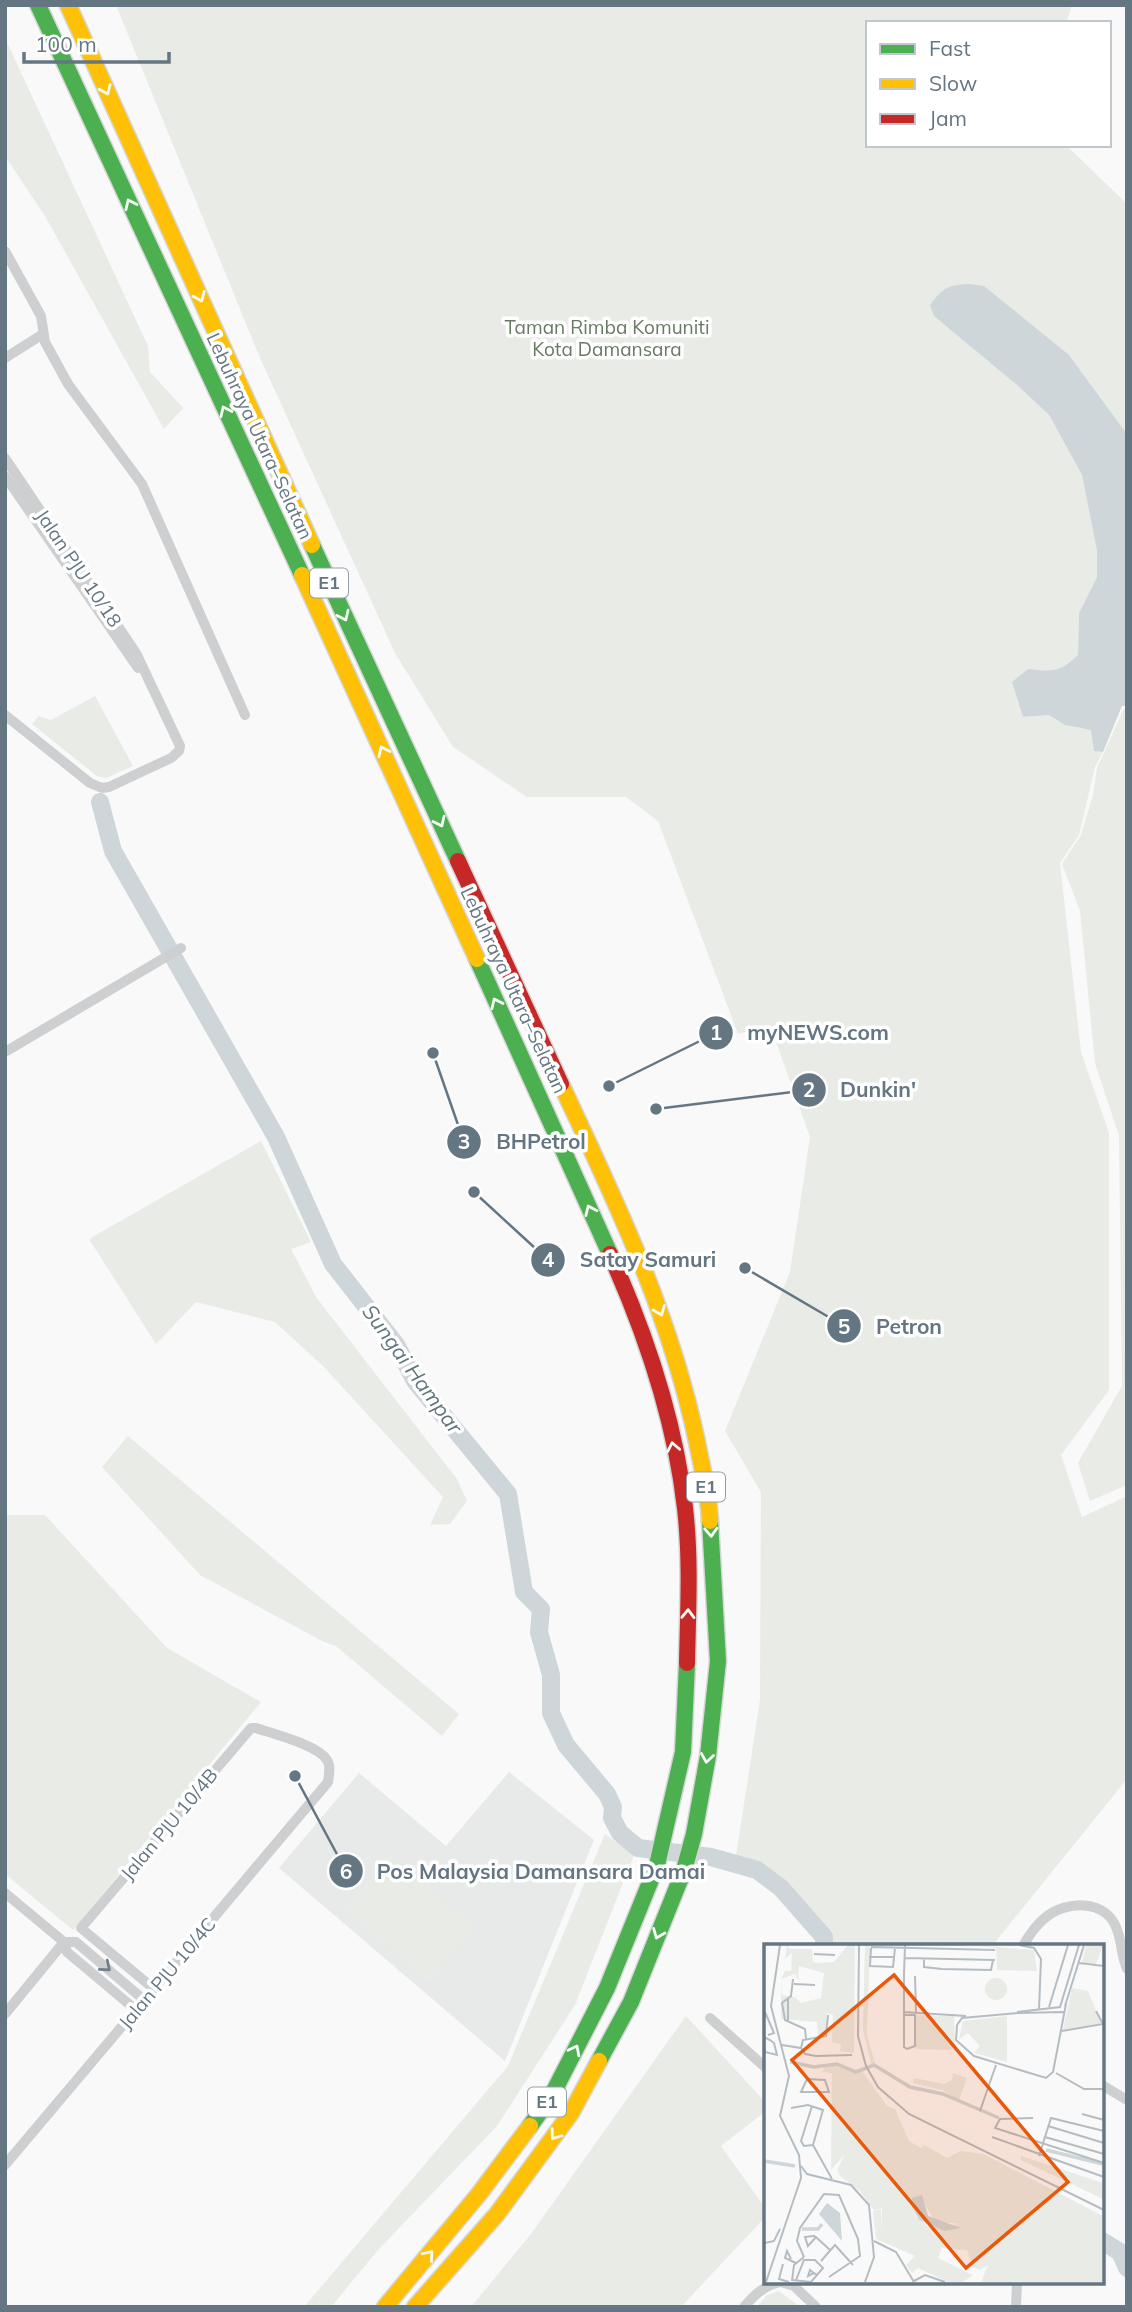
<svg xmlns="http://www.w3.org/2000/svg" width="1132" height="2312" font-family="Mulish,sans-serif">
<rect width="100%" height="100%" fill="#f9f9f9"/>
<!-- built -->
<polygon fill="#e8e9e9" points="509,1772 594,1840 505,2061 279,1868 359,1773 446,1846"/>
<!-- green -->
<g fill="#e8ebe6">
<path d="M116,5h956l-6,18h-198v122h198l61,59v230l-58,-79 -53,29 33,31 33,60 15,76v26l-18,36 -1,42c-18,17 -25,17 -50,14l-10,30 5,18 26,-2 16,10 27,5 2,21 9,1 -8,15 -16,68 -19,28 21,189 28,81v257l-48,65 21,62 45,-21v283l-135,167h-162l-2,-12 -44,-50 -24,-20 -24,-8 24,-156 1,-208 -36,-61 65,-159 20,-135 -40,-112 -32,9 -80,-213 -32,-24h-99l-74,-50 -58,-94 -135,-295z"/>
<polygon points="5,38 148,346 150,372 183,408 164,429 45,216 5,156"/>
<polygon points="95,696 133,766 106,778 97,776 32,724 39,716 51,720"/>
<polygon points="1124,708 1127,708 1127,1485 1090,1501 1078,1463 1122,1386 1119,1136 1095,1063 1080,911 1062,864 1081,835 1093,795 1097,768"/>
<polygon points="261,1141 311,1242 291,1249 316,1297 457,1479 467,1501 450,1524 430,1525 443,1497 324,1367 275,1322 196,1302 156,1344 89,1239"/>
<polygon points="128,1436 459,1714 442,1736 336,1646 324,1642 200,1575 102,1467"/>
<polygon points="5,1515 45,1515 167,1648 261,1702 73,1930 5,1874"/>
<polygon points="605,1834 634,1855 575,2005 497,2126 378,2250 331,2307 304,2307 508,2066"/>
<polygon points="390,1854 476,1928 428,1983 343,1909"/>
<polygon points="686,2016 766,2103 766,2111 721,2146 766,2209 766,2216 681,2307 471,2307 531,2234"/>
<polygon points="779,2291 800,2307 757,2307 767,2295"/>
</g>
<!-- water -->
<path fill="#ced6d9" d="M969,284l15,2 85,69 58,79v272h-5l-19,46 -9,-1 -3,-21 -26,-5 -16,-10 -26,2 -11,-35 16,-13c25,3 32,3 50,-14l1,-42 18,-36v-26l-15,-76 -33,-60 -33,-31 -82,-68 -4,-11c13,-17 17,-20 39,-21z"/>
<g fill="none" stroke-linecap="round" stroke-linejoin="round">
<!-- river -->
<g stroke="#ced6d9" stroke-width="18">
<polyline points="100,802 113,851 276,1137 333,1264 397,1346 415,1381 508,1494 524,1592 541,1609 539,1632 551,1675 551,1713 566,1745 607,1794 613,1807 612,1818 620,1833 638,1848 711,1857 757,1870 781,1888 824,1937 824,1946"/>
<polyline points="1102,2241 1120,2252 1127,2268"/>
</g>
<!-- fast casing -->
<g stroke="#d5d6d6" stroke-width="19">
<g id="fast">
<polyline points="38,5 302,575"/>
<polyline points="312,545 458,861"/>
<polyline points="477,959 610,1254"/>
<polyline points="599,2061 631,2002 684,1870 694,1834 708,1756 718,1661 710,1521"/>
<polyline points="530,2126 551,2097 607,1988 657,1865 683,1752 687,1663"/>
</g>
</g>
<!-- slow casing -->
<g stroke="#d5d6d6" stroke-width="19">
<g id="slow">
<polyline points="68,5 312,545"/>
<polyline points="302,575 477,959"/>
<path d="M561,1084c55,118 109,229 136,358 5,26 12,52 13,79"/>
<polyline points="385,2307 479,2194 530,2126"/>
<polyline points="415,2307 497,2214 571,2113 599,2061"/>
</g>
</g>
<!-- jam casing -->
<g stroke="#d5d6d6" stroke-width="19">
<g id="jam">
<polyline points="458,861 561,1084"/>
<path d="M610,1254c36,80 65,167 75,254 6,52 3,103 2,155"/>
</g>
</g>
<!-- street -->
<g stroke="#cecfd0" stroke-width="10">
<polyline points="5,251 41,316 45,342 68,384 142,484 245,715"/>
<polyline points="5,358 43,334"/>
<polyline points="5,458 136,653 180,746 179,751 171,758 109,787 102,788 90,783 5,715"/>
<polyline points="5,476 138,668"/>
<polyline points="5,1052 181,948"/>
<polyline points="5,1893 64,1942 67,1952 136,2010"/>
<polyline points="64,1942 76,1942 144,2000"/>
<path d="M1023,1946c6,-11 13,-21 23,-29 21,-17 59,-17 70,10 6,13 5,29 11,42"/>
<polyline points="5,2014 64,1942"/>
<polyline points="710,2018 766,2068"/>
<polyline points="1102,2085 1127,2100"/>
<path d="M5,2165l323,-383c1,-7 3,-16 -1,-22 -9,-15 -54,-26 -71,-32h-5l-170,200 73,61"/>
<polyline points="781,2282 794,2286 816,2307"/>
<path d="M744,2307c11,-13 20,-21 36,-25"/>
<polyline points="1016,2307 1017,2282"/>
</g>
<!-- fast -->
<use href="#fast" stroke="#4caf50" stroke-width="16"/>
<!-- slow -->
<use href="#slow" stroke="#ffc107" stroke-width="16"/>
<!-- jam -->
<use href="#jam" stroke="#c62828" stroke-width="16"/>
</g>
<!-- one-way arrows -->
<defs><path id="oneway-chevron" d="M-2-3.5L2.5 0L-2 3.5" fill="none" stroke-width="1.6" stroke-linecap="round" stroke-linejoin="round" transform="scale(1.75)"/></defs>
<g stroke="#f6fbf6">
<use href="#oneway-chevron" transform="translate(106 90) rotate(66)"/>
<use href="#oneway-chevron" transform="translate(130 204) rotate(-115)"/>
<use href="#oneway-chevron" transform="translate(200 297) rotate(66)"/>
<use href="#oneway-chevron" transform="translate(225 411) rotate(-115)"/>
<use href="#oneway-chevron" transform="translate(344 616) rotate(65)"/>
<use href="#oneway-chevron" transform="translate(383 751) rotate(-115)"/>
<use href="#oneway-chevron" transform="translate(440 822) rotate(65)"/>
<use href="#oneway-chevron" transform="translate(496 1003) rotate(-115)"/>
<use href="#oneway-chevron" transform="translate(590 1210) rotate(-114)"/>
<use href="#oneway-chevron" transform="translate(660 1311) rotate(68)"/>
<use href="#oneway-chevron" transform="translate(673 1447) rotate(-101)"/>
<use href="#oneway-chevron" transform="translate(711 1532) rotate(87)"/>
<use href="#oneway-chevron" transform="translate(688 1614) rotate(-89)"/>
<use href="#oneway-chevron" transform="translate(707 1758) rotate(99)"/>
<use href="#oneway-chevron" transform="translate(658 1934) rotate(112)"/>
<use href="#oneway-chevron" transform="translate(575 2050) rotate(-63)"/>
<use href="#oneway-chevron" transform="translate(555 2135) rotate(126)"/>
<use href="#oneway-chevron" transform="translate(429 2255) rotate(-50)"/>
</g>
<use stroke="#707f8b" href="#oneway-chevron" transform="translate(106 1967) rotate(40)"/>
<g text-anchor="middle" stroke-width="7" stroke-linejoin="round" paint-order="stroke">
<!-- shield labels -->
<g fill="#fff" stroke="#939fa8" stroke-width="2">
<rect x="310" y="568.5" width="38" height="29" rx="5"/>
<rect x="687" y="1472.5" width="38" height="29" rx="5"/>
<rect x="528" y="2087.5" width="38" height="29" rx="5"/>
</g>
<g font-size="18" font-weight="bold" fill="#657683">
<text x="329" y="589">E1</text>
<text x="706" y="1493">E1</text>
<text x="547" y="2108">E1</text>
</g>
<!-- park labels -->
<g font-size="19" fill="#687a64" stroke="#fff">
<text x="607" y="334">Taman Rimba Komuniti<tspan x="607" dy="22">Kota Damansara</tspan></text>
</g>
<!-- street labels -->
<g font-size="19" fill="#657683" stroke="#fff">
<text transform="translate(260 436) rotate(65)" y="7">Lebuhraya Utara–Selatan</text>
<text transform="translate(79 568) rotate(56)" y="7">Jalan PJU 10/18</text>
<text transform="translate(514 990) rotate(65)" y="7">Lebuhraya Utara–Selatan</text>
<text transform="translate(169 1824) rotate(-50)" y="7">Jalan PJU 10/4B</text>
<text transform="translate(167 1973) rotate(-50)" y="7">Jalan PJU 10/4C</text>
</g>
<!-- water labels -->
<g font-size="21" font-style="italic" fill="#60757c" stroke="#fff">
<text transform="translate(412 1369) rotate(54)" y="7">Sungai Hampar</text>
</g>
</g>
<!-- overview -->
<g transform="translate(764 1944)">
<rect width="340" height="340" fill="#f9f9f9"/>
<path d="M23,1l3,4h22l1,13 5,1 16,-1 14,-17h7l-1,108 -14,-2 1,-7 -9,-2 1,-27 -6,-2 -1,21 -8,2 -1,-14 -36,-3v-39l1,15 13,2 6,6 20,-5 3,-25 -25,-7 -1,15 -3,-7 -14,5 4,-8h6l1,-18 -7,6zM101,1h5l-3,90 8,28 -4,1 -8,-35zM208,1l62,5 3,21 -40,-1 -1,-22zM322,1h17l-7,19 -14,-1zM221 45a11 11 0 1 1 22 0a11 11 0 1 1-22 0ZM308,44l16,3 13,32 -38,7zM152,71l38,1 1,30 -5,4 -34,-1zM243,72v46l-33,-9 6,-7 -12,-13 -9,6 4,-18zM71,120l27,7 25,35 8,3 14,32 12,7 3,-3 23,13 14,-7 22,3 120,62v66h-122l7,-17 -8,5 -7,-3 -6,-17 -25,-2 -4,10 35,17 -10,7h-15l-30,-14 -6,5 -6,-8 9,-9 -39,-17 -3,-28 8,-2 1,27v-28l-8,2 -14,-19 -20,-15 -3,-6 8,-16 -14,16 1,-97 -9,-1 1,-6zM156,253l15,24 25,3 -31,3 -13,-10 -4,-12v-7zM189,129l14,5 -8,22 -17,-10 -29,-7 1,-5 30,6 8,-4zM257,212l82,27v16l-82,-39z" fill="#e8ebe6" fill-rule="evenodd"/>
<path d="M158,251l6,21 33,12 -16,3 -26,-11 -8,-15 1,-7zM63,259l13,10 2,28 -23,-27z" fill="#ced6d9"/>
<path fill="none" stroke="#ced6d9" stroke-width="3.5" d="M26,118l24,5 23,-3 19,8 18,-7 36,22 33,7 56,24M282,206l57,14M0,217l31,5M38,285h16l4,-5"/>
<path fill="none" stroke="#b5bdc3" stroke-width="2" d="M95,1l-1,91 8,30 12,21 31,27 195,96M255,1l15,3 7,11 -2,51M107,3l124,3M107,4l-1,18 23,1 2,-19M50,10l21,1M105,13h26M141,14l90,2M160,14v9l18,2 49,1 2,-10M315,19l25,3M151,32l1,36M29,35l-2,17 -9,7 3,17 20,9 1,10M30,40l21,1M301,62l19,-61M285,63l19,-62M1,68l9,21 -6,2M140,68l62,4M253,68l43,-5 19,-62M300,69l-2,-1 -43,1 -57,5 -5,7 -1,15 18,16 72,22 7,-6 13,-68M140,71h11v31l-8,3 -3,-2v-73l1,-29M24,79v-24M298,87l41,-7 -7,-13M0,93l6,3 4,3 3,12 -12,-3 -1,-15M18,101l19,3 2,-8 23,-4 2,-21M37,104l4,6 11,2 36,-1M292,129l28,16h20M43,135l18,1 4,12h-28zM48,162l-11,35 3,5 9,-1M27,164l17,-3 15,5 -10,35 19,34M216,167l16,-46M318,170l22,6M269,174l-33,1 -5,9 109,35M284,182l56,17M228,193l112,40M281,193l59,17M275,212l12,-38 53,13M37,222l6,8 44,11 18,20 5,52 -9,25M52,293l-8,9 -3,-9 8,-1h1l2,1 1,1 13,12M110,297l22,11 18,30M1,299l9,-2 6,-12M40,313l-7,-16 3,-13 24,-34 15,1 19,44 2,17 -31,21M27,315l-4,-8 -2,7 11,5M57,317l14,-16 18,20M19,320l-4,15 10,3M50,329l-6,3 2,-6 1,1 6,4M28,336l19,2 12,-14 -8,-8h-11l-8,20M28,337l2,-16 10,-8M150,337l11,-6 20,7M2,338l35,-104 -2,-23 -19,-39 9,-40 -18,-70 9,-61"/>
<path fill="#e8590c" fill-opacity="0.15" stroke="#e8590c" stroke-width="3.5" d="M130,31l174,207 -102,86 -174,-208z"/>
<rect width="340" height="340" fill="none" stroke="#657683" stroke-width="3.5"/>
</g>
<!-- callouts -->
<path fill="none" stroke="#657683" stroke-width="2.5" d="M609 1086L716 1033M656 1109L809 1090M433 1053L464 1142M474 1192L548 1260M745 1268L844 1326M295 1776L346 1871"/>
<g fill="#657683" stroke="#fff" stroke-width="2.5">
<circle cx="609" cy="1086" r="7"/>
<circle cx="656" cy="1109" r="7"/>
<circle cx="433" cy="1053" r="7"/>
<circle cx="474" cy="1192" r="7"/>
<circle cx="745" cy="1268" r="7"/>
<circle cx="295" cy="1776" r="7"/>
<circle cx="716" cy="1033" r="18"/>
<circle cx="809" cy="1090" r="18"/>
<circle cx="464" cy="1142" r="18"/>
<circle cx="548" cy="1260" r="18"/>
<circle cx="844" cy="1326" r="18"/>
<circle cx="346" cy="1871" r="18"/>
</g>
<g font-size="21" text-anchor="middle" font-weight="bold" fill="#fff">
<text x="716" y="1040">1</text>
<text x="809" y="1097">2</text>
<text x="464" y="1149">3</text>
<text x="548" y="1267">4</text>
<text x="844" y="1334">5</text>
<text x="346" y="1879">6</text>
</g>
<g font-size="21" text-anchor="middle" font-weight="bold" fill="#657683" stroke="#fff" stroke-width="7" stroke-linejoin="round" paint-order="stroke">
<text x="818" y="1040">myNEWS.com</text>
<text x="878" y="1097">Dunkin'</text>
<text x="541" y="1149">BHPetrol</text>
<text x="648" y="1267">Satay Samuri</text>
<text x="909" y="1334">Petron</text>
<text x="541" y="1879">Pos Malaysia Damansara Damai</text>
</g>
<!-- border -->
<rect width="1132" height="2312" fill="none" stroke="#657683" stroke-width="14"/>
<!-- legend -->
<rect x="866" y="21" width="245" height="126" fill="#ffffff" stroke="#c1c8cd" stroke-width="2"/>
<rect x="880" y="44" width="35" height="10" fill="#4caf50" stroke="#c1c8cd" stroke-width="2"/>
<text x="929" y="56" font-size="21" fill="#657683">Fast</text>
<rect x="880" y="79" width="35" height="10" fill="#ffc107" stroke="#c1c8cd" stroke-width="2"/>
<text x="929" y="91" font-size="21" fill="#657683">Slow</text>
<rect x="880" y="114" width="35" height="10" fill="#c62828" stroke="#c1c8cd" stroke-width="2"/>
<text x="929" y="126" font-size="21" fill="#657683">Jam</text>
<!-- scale -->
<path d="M24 52v10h145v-10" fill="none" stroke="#657683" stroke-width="3.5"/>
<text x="35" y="52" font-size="21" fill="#657683" stroke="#ffffff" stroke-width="5" paint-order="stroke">100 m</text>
</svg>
